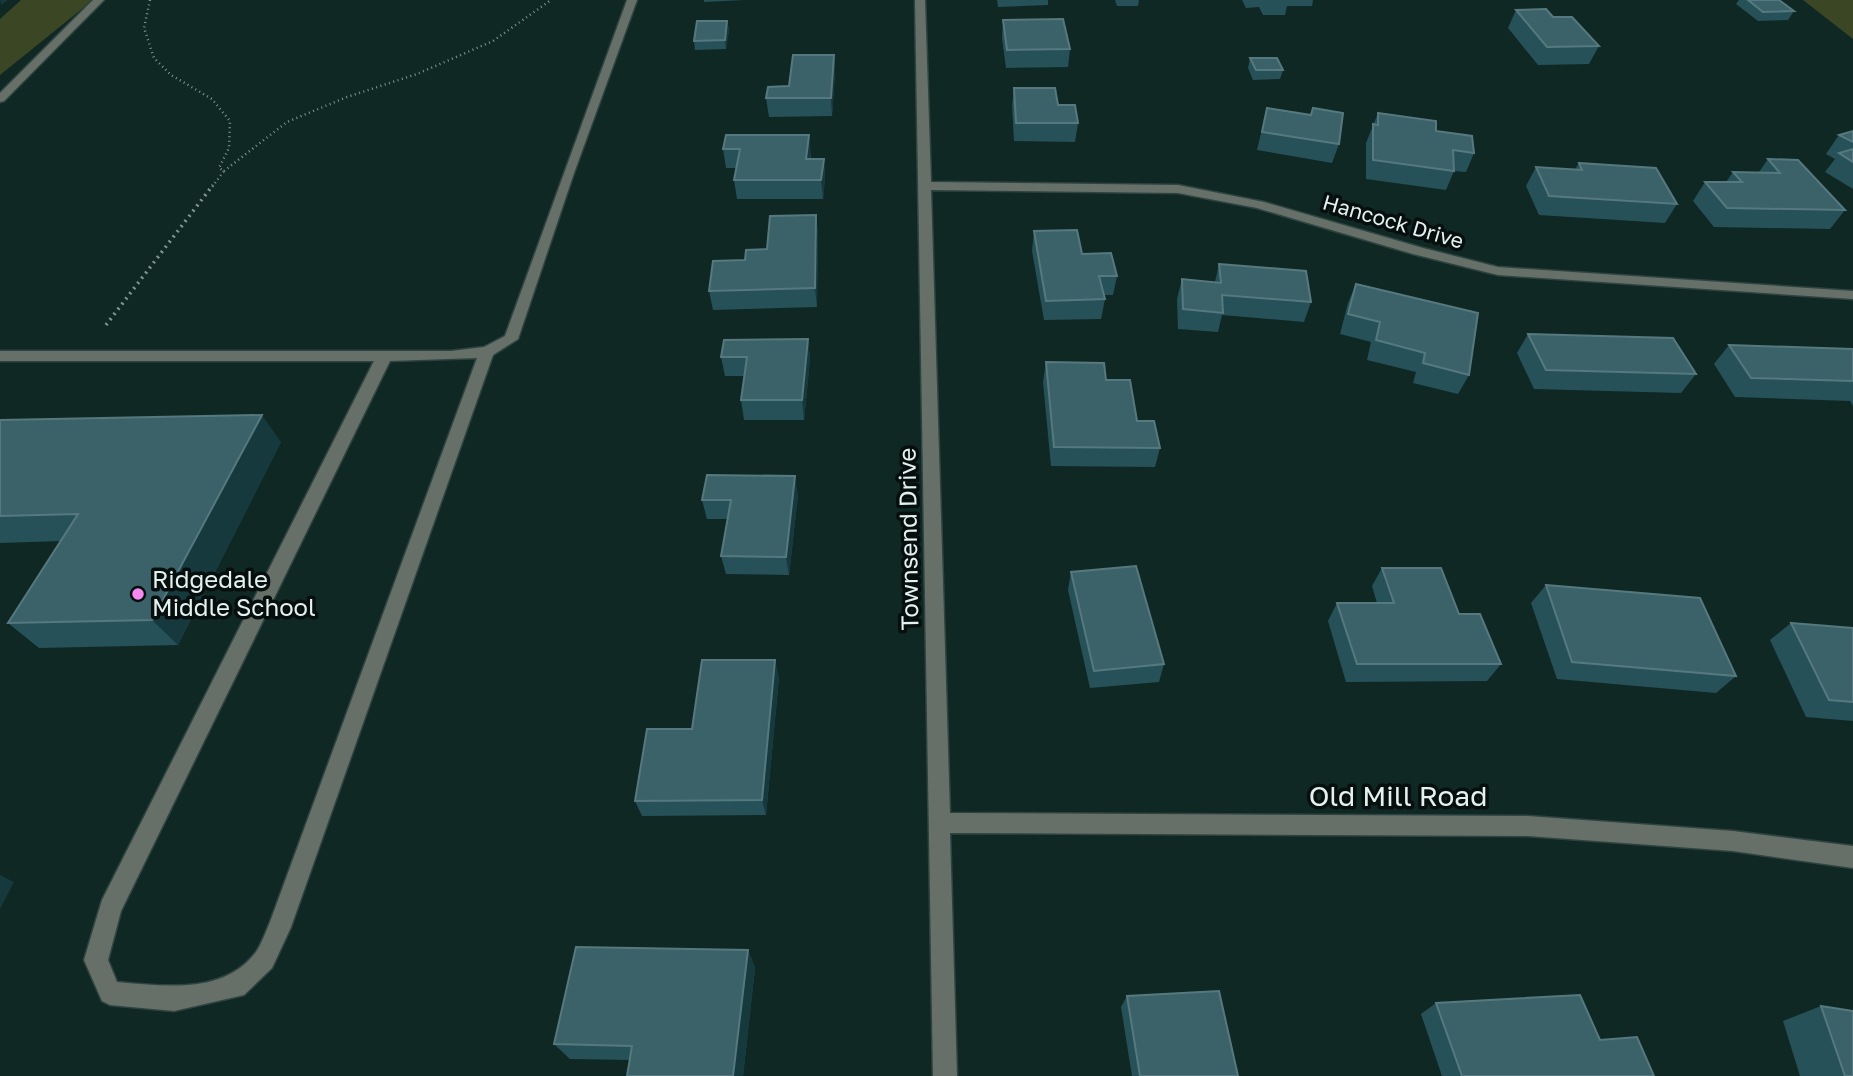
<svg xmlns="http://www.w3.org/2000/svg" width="1853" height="1076" font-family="'Golos Text',sans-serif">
<rect width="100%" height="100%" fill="#102824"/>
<!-- green -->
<g fill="#3b4624">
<polygon points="21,0 93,0 0,75 0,19"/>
<polygon points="1803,0 1853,0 1853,39"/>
</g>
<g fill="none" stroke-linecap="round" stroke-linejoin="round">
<!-- lane casing -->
<g stroke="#2e4440" stroke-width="3">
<g id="lane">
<polygon points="93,0 104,0 4,101 0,102 0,93"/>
<path d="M627,0h10l-63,173 -56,166 -25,16 -202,572 -19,41 -28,27 -70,16 -64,-6 -8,-4 -18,-41 18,-60 272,-539h-374v-10h451l33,-4 21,-11zM477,358l-207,564c-4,9 -8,21 -14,30 -32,43 -92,34 -139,30l-9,-22 13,-49 269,-550z"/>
</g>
</g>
<!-- street casing -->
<g stroke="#2e4440" stroke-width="3">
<polygon id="street" points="915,0 925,0 931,182 1178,185 1264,202 1423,248 1498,267 1853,291 1853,299 1498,275 1413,254 1257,208 1178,193 931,190 950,813 1528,816 1733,831 1853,846 1853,868 1733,851 1528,836 950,833 957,1076 933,1076"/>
</g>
<!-- path-far1 -->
<g stroke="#829491" stroke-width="2.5" stroke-dasharray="1 3.5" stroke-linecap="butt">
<polyline points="150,0 144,28 154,58 171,75 212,99 230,121 229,148 219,168 224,171 212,187"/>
<polyline points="224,171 287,122 347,97 417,74 493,41 551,0"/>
</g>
<!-- path -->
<polyline stroke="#829491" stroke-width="3.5" stroke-dasharray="2 4.5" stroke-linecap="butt" points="106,325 213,185"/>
<!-- lane -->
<use href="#lane" fill="#676f69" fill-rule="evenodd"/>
<!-- street -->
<use href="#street" fill="#676f69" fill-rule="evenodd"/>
</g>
<!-- wall -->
<g fill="#265159">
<polygon points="704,0 744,0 704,2"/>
<polygon points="997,0 1048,0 1048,5 998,7"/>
<polygon points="1115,0 1158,0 1139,0 1138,6 1117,6"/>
<polygon points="1242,0 1313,0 1312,6 1287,6 1285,15 1263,15 1259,7 1246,8"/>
<polygon points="1739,0 1779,0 1794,11 1788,20 1758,21 1736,4"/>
<polygon points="1516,10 1553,17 1599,46 1589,64 1538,65 1508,28"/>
<polygon points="1003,20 1070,49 1068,67 1006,68 1002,38"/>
<polygon points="727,21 729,30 726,49 695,50 694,41"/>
<polygon points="834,55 835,73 832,116 769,117 766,98 789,86"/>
<polygon points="1250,58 1283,70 1280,79 1253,80 1248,68"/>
<polygon points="1014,88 1058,105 1078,123 1075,142 1014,141 1012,106"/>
<polygon points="1267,108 1311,115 1313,108 1339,144 1332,163 1257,150"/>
<polygon points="1378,113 1436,131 1474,153 1466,172 1454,171 1446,190 1366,179 1366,143"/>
<polygon points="1853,131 1853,189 1825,172 1835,159 1826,154 1839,135"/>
<polygon points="726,135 811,153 811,159 824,159 825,178 823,199 737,199 734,180 736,168 726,168 723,149"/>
<polygon points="1768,159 1845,210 1830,229 1714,227 1693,201 1705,182 1726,182 1733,172 1759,172"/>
<polygon points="1579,163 1677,204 1665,223 1539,215 1526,186 1536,167 1575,169"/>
<polygon points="816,215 818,234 817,307 713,310 709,291 745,260 767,249"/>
<polygon points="1034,231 1082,254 1117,276 1113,295 1104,295 1105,299 1101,319 1044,320 1032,251"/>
<polygon points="1219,264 1311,302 1304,322 1222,315 1218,332 1178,329 1177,299 1182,279 1215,282"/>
<polygon points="1356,284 1469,375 1458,394 1413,383 1416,372 1367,360 1371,342 1340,334 1348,303"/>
<polygon points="1528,334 1696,374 1681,393 1534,389 1517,353"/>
<polygon points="808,339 810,359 804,420 744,420 741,400 744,376 725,376 721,357"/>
<polygon points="1729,345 1853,349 1853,406 1850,401 1735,397 1714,364"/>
<polygon points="1046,362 1106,380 1137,421 1160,448 1155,467 1051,466 1043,382"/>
<polygon points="0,420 281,442 178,645 39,648 8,623 61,541 0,543"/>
<polygon points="798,495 789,575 726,574 721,556 728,519 707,519 702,500"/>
<polygon points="1382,568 1459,614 1501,664 1487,681 1346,682 1328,621 1337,603 1377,603 1372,586"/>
<polygon points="1071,572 1164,664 1159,682 1090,688 1068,590"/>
<polygon points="1546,585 1736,676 1716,693 1557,679 1531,603"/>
<polygon points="1791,623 1853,628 1853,721 1806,717 1770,640"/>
<polygon points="779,677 766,815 642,816 635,801 692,729"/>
<polygon points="748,950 755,968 743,1076 627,1076 630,1060 570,1059 554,1044"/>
<polygon points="1127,996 1238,1076 1132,1076 1121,1007"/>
<polygon points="1436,1003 1600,1040 1654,1076 1442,1076 1421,1014"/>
<polygon points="1821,1006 1853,1076 1800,1076 1783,1021"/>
</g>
<!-- shaded-wall -->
<g fill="#15393d">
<polygon points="0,0 8,0 1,5"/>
<polygon points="727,21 729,30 726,49 725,40"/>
<polygon points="834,55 835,73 832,116 831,98"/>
<polygon points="809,135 811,153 808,178 806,159"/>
<polygon points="824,159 825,178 823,199 821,180"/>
<polygon points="816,215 818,234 817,307 815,288"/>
<polygon points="808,339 810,359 804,420 802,400"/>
<polygon points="262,415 281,442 178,645 152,620"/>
<polygon points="795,476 798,495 789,575 786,557"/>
<polygon points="775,660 779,677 766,815 762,800"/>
<polygon points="0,875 14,882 0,909"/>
<polygon points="748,950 755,968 743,1076 733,1076"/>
</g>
<!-- building -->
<g fill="#3b6269" stroke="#55797e" stroke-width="2">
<polygon points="1748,0 1779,0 1794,11 1763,12"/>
<polygon points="1546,9 1553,17 1572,17 1599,46 1547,47 1516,10"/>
<polygon points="1063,19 1070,49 1007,50 1003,20"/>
<polygon points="697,21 727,21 725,40 694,41"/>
<polygon points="793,55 834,55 831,98 766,98 768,87 789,86"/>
<polygon points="1250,58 1277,58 1283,70 1256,70"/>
<polygon points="1014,88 1055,88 1058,105 1075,105 1078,123 1016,123"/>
<polygon points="1267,108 1311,115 1313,108 1343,113 1339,144 1262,132"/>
<polygon points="1378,113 1436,121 1436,131 1472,136 1474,153 1453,150 1454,171 1373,160 1373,124 1378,125"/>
<polygon points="1853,131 1853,142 1839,135"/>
<polygon points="726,135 809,135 806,159 824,159 821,180 734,180 740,149 723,149"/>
<polygon points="1853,149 1853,162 1839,153"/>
<polygon points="1768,159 1798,160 1845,210 1727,208 1705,182 1742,182 1733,172 1780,173"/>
<polygon points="1579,163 1656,168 1677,204 1549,196 1536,167 1582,170"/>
<polygon points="816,215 815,288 709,291 713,261 745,260 746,250 767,249 770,216"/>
<polygon points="1077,230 1082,254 1111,253 1117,276 1099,276 1105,299 1046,301 1034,231"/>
<polygon points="1219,264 1306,271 1311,302 1222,295 1223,313 1183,309 1182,279 1221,283"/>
<polygon points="1356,284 1478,313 1469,375 1423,363 1425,353 1376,340 1380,322 1348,314"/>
<polygon points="1528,334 1673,338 1696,374 1546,370"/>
<polygon points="808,339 802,400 741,400 747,357 721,357 724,340"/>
<polygon points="1729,345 1853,349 1853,381 1751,378"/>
<polygon points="1046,362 1104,363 1106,380 1130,380 1137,421 1154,421 1160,448 1054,447"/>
<polygon points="262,415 152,620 8,623 78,514 0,516 0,420"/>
<polygon points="707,475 795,476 786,557 721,556 731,500 702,500"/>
<polygon points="1136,566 1164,664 1094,671 1071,572"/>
<polygon points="1382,568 1441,568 1459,614 1480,614 1501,664 1357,664 1337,603 1394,603"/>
<polygon points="1546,585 1700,598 1736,676 1572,662"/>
<polygon points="1791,623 1853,628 1853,702 1829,700"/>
<polygon points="702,660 775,660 762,800 635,801 647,729 692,729"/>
<polygon points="576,947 748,950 733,1076 627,1076 632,1046 554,1044"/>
<polygon points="1219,991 1238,1076 1140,1076 1127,996"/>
<polygon points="1580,995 1600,1040 1637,1037 1654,1076 1462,1076 1436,1003"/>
<polygon points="1821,1006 1853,1011 1853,1076 1845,1076"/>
</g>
<!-- markers -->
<circle fill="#f589ef" stroke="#060f0d" stroke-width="2.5" cx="138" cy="594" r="7"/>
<g text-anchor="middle" stroke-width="7" stroke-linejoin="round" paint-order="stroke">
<!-- far-street labels -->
<g font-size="21" fill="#e4f2ef" stroke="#060f0d">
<text transform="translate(1393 222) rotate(16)" y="7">Hancock Drive</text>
</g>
<!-- street labels -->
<g font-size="24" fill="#e4f2ef" stroke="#060f0d">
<text transform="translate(909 539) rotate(-91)" y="8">Townsend Drive</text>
</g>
<!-- poi labels -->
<g font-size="24" fill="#e4f2ef" stroke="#060f0d" text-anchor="start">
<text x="152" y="588">Ridgedale<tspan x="152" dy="28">Middle School</tspan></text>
</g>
<!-- near-street labels -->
<g font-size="28" fill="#e4f2ef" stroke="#060f0d">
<text x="1398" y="806">Old Mill Road</text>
</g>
</g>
</svg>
